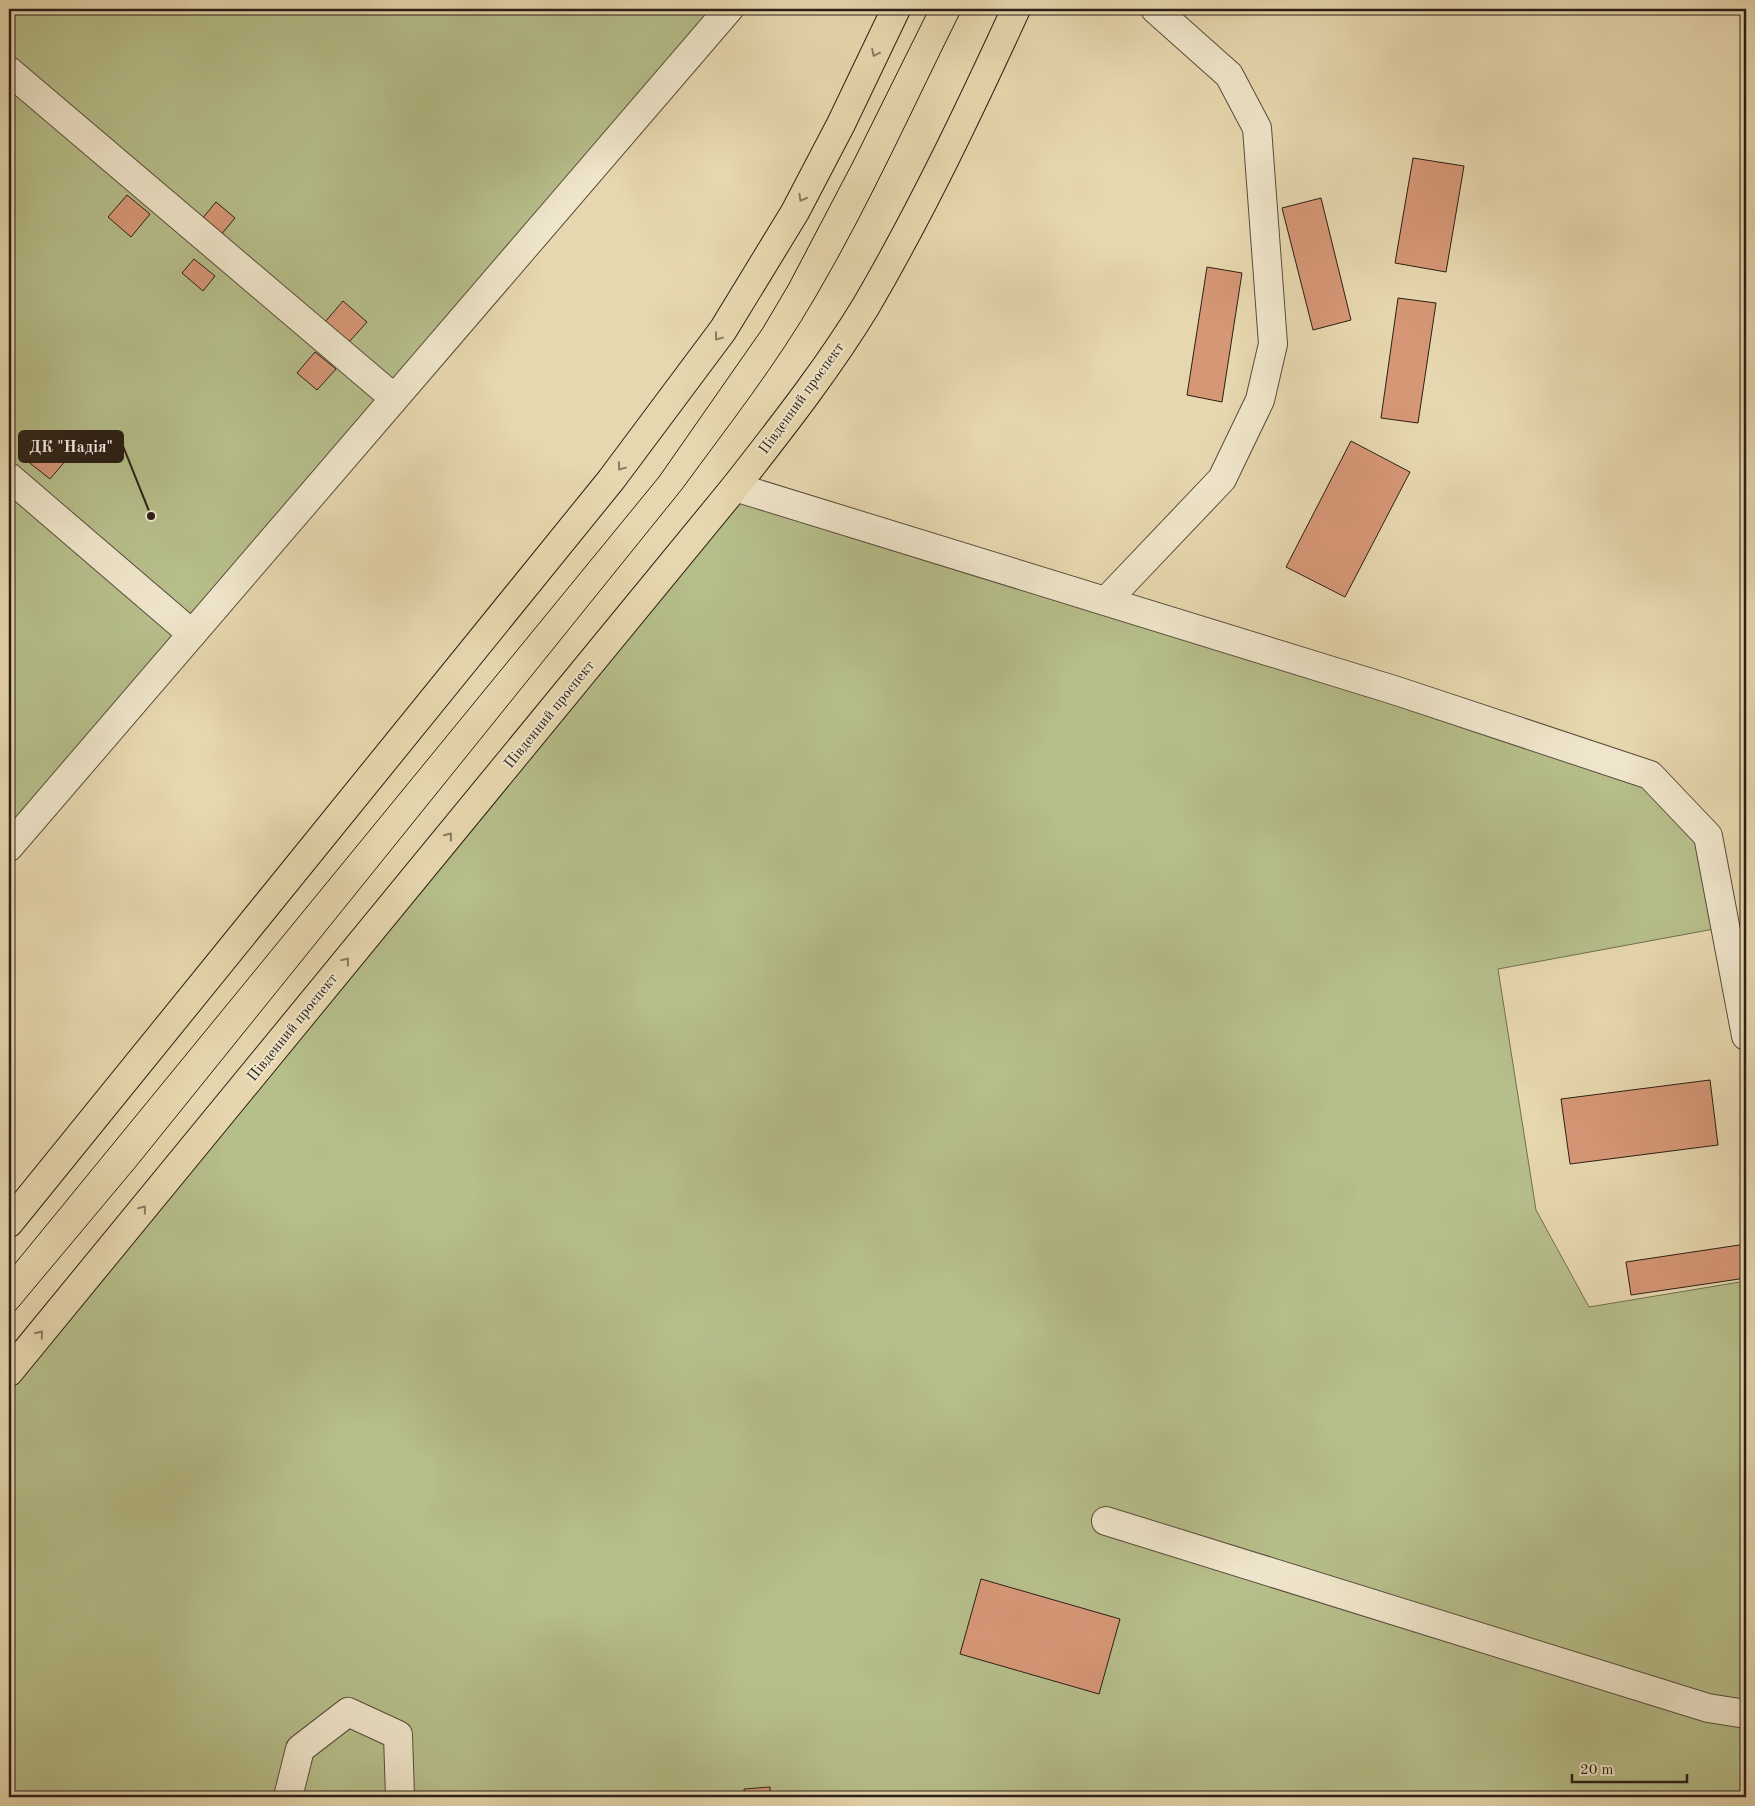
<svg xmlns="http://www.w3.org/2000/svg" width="1755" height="1806" font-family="'Old Standard TT',serif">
<rect width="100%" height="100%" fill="#e7d7ae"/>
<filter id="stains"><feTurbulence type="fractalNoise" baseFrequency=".004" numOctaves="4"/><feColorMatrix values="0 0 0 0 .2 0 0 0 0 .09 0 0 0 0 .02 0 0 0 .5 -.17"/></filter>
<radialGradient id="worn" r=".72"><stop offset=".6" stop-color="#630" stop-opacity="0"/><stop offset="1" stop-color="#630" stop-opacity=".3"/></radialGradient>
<!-- green -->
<g fill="#b6be8a" stroke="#706e50">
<polygon points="9,9 725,9 9,847"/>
<polygon points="735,487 1650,775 1708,836 1725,927 1498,969 1536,1210 1589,1307 1746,1281 1746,1797 9,1797 9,1372"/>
</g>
<!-- building -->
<g fill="#d69777" stroke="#2a1f16">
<polygon points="1413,158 1464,166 1446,272 1395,263"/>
<polygon points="127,195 150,214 131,237 108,217"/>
<polygon points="1321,198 1351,320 1313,330 1282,208"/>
<polygon points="216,202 235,218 220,236 201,220"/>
<polygon points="194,259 215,276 203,291 182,273"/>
<polygon points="1207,267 1242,273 1222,402 1187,395"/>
<polygon points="1398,298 1436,303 1418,423 1381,418"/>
<polygon points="343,301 367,322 349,342 325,322"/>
<polygon points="315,352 336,369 317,390 297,373"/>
<polygon points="43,438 67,459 50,479 26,460"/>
<polygon points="1351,441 1410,472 1345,597 1286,567"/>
<polygon points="1710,1080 1718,1145 1570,1164 1561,1099"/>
<polygon points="1746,1244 1746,1278 1631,1295 1626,1262"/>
<polygon points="981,1579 1120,1619 1099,1694 960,1654"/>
<polygon points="770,1787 770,1797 745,1797 744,1789"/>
<polygon points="29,1792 39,1797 26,1797"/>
</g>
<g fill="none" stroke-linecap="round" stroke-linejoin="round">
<!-- minor casing -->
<g stroke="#594d3c" stroke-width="30">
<g id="minor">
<polyline points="9,71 394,398"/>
<polyline points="9,477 192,634"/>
<polyline points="735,487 1397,691 1650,775 1708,836 1746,1036"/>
<polyline points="1106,601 1222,479 1260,400 1273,344 1257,128 1229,75 1155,9"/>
<polyline points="9,847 729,9"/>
<polyline points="1106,1521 1708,1708 1746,1714"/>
<polyline points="288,1797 300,1749 348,1712 398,1735 400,1797"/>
</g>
</g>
<!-- major casing -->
<g stroke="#2a1f16" stroke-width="30">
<g id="major">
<polyline points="9,1223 611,480 723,330 795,212 841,124 896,9"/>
<path d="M9,1372l726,-885c46,-59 92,-117 131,-181 56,-96 104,-197 150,-297"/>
</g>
</g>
<!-- minor -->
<use href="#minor" stroke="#efe5ca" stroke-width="28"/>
<!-- major -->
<use href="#major" stroke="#e7d7ae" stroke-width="28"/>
<!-- tram -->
<g stroke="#2a1f16" stroke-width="1">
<polyline points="9,1271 659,477 763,328 789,284 853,162 929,9"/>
<path d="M9,1318l128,-153 545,-676c46,-63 95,-125 134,-193 54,-92 98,-191 146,-287"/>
</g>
</g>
<!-- one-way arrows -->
<defs><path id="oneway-chevron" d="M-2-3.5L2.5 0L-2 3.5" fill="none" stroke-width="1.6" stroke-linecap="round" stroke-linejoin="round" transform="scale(1.25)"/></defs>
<g stroke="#887b62">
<use href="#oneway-chevron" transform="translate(875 53) rotate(116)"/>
<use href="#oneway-chevron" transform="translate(802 198) rotate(118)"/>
<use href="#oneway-chevron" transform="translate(718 337) rotate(127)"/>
<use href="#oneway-chevron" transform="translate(621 467) rotate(127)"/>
<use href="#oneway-chevron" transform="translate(449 836) rotate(-51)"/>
<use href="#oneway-chevron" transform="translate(346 961) rotate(-51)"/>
<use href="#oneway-chevron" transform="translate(143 1209) rotate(-51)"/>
<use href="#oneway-chevron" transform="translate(40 1334) rotate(-51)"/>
</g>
<g text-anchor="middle" stroke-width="4" stroke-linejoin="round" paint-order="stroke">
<!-- street labels -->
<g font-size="15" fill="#2a1f16" stroke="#efe5ca">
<text transform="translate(801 398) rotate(-54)" y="5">Південний проспект</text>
<text transform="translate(549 714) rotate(-51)" y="5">Південний проспект</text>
<text transform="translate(292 1027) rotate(-51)" y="5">Південний проспект</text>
</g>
</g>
<!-- callouts -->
<path fill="none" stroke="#2a1f16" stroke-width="2" d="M151 516L123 446"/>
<circle fill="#2a1f16" stroke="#efe5ca" stroke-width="2" cx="151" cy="516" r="5"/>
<rect fill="#2a1f16" stroke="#2a1f16" stroke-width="2" x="19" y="431" width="104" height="31" rx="5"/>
<g font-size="16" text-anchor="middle" font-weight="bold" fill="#fff">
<text x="71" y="452">ДК "Надія"</text>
</g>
<!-- margin -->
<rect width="1755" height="1806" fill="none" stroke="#e7d7ae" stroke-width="30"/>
<rect x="10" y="10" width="1735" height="1786" fill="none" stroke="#2a1f16" stroke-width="2.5"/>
<rect x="15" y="15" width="1725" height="1776" fill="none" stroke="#2a1f16"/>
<!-- scale -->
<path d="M1572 1774v8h115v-8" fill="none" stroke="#2a1f16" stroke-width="2.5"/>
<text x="1580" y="1774" font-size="15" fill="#2a1f16" stroke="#efe5ca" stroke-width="4" paint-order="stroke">20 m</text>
<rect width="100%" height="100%" filter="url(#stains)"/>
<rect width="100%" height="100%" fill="url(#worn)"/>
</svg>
